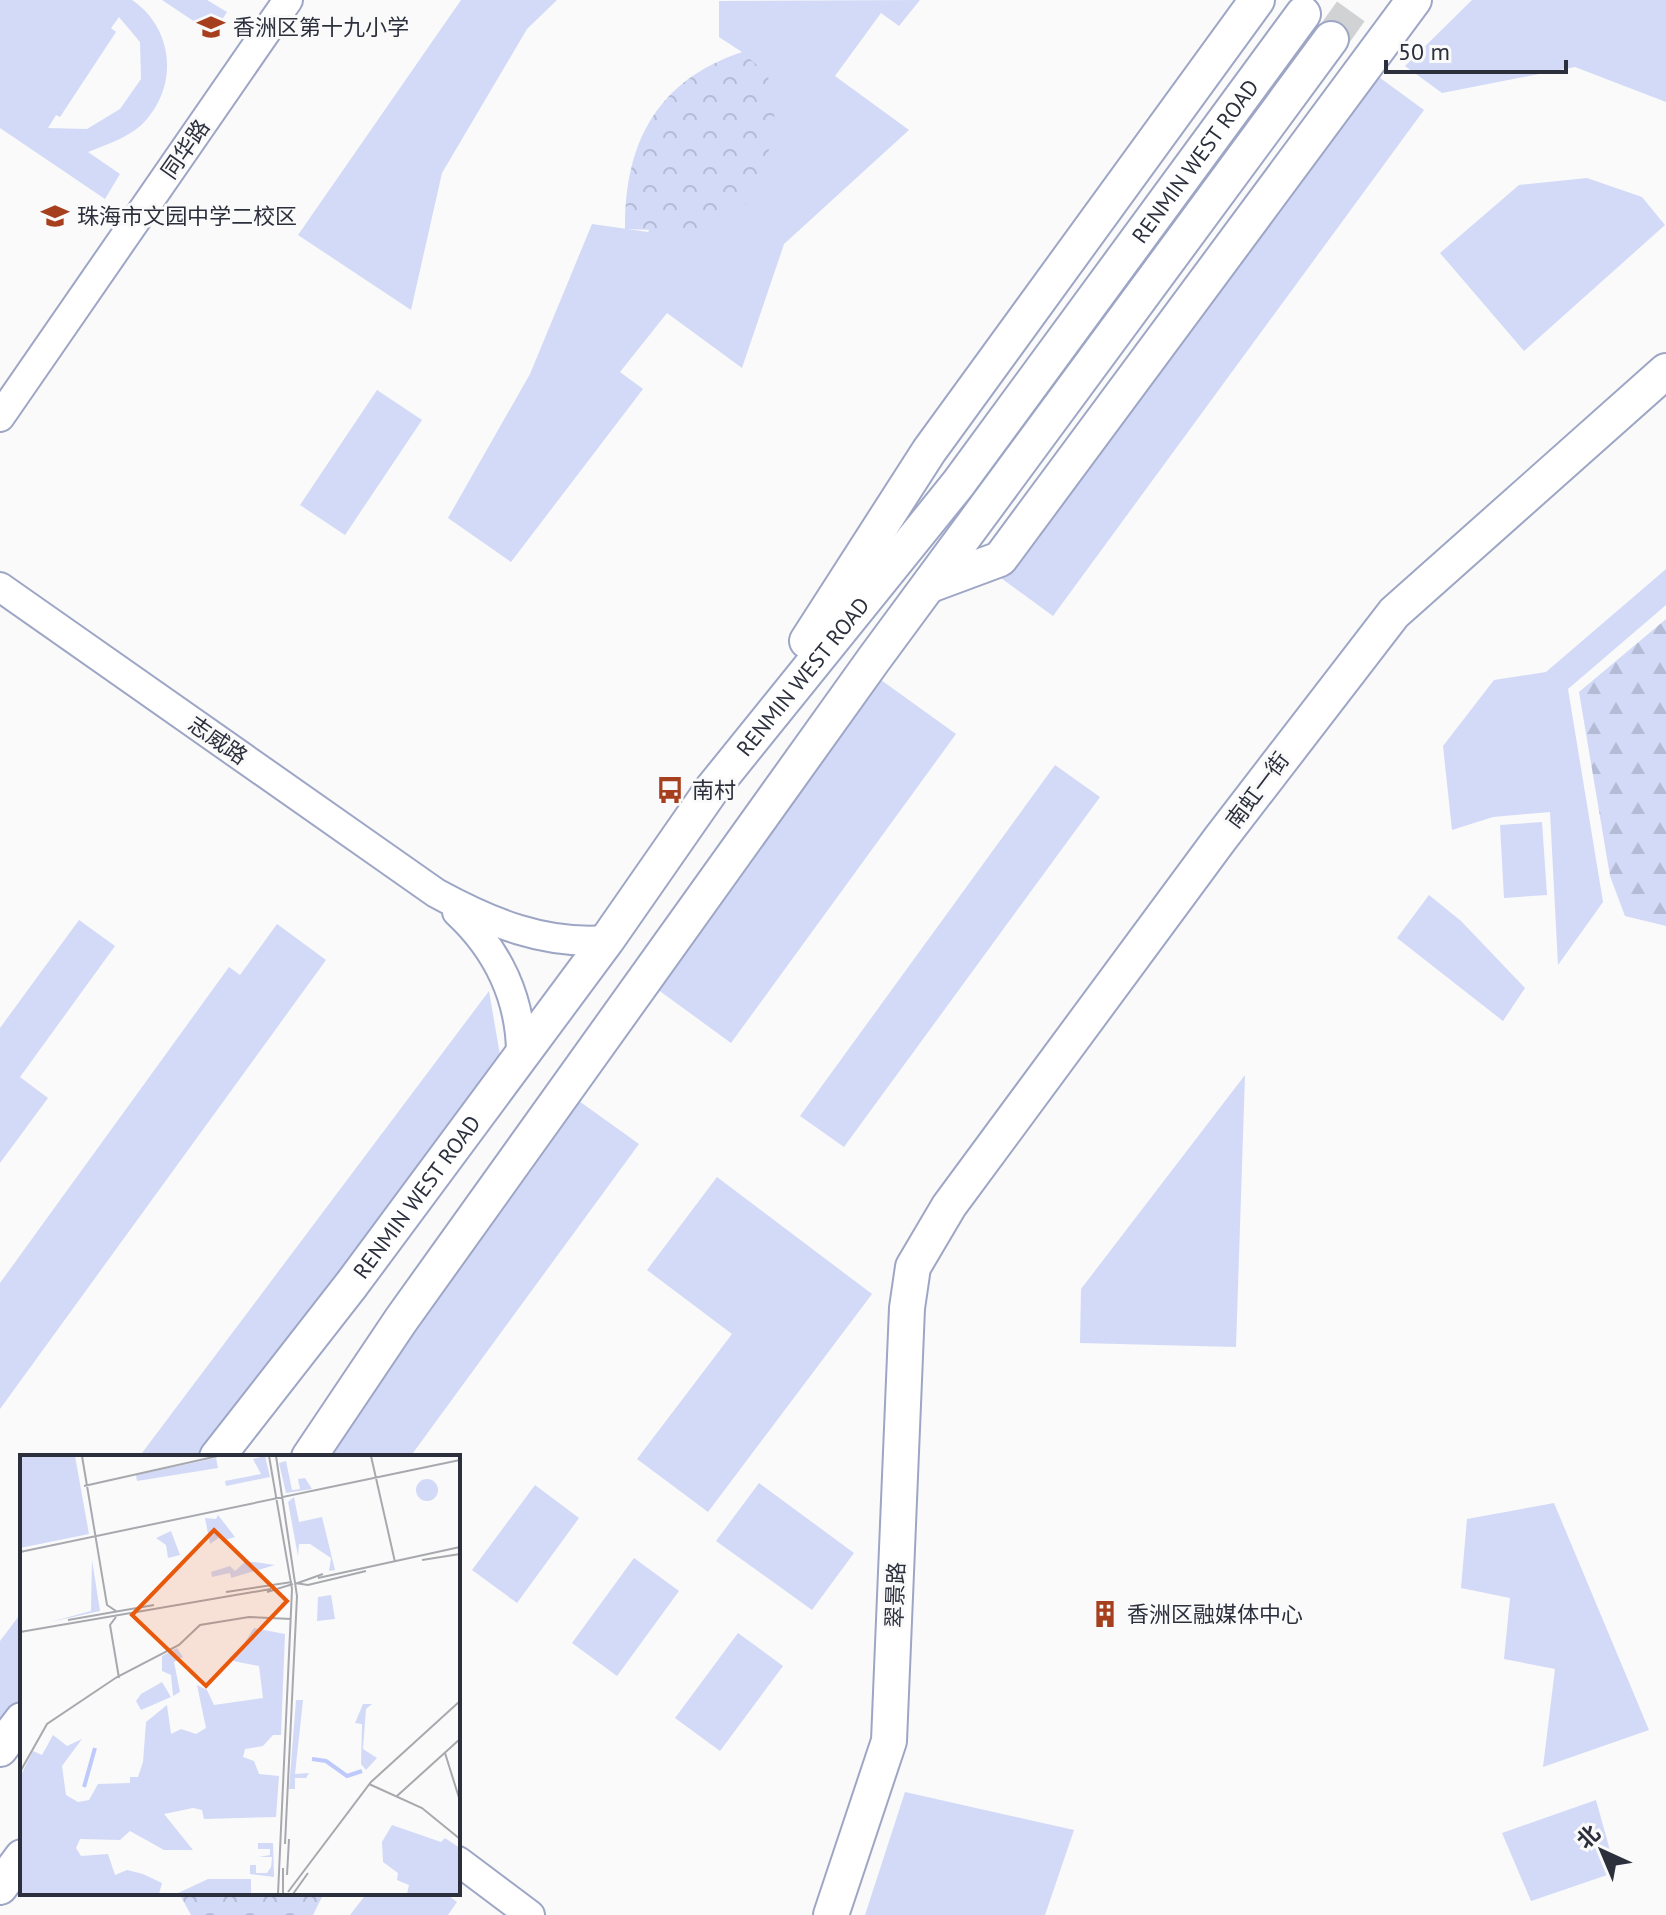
<svg xmlns="http://www.w3.org/2000/svg" width="1666" height="1915" font-family="'PT Sans','Noto Sans SC',sans-serif">
<defs>
<pattern id="forest-firs" width="22" height="20" patternUnits="userSpaceOnUse" patternTransform="scale(2)"><rect width="22" height="20" fill="#d2daf7"/><path d="M5 1l3.5 6h-7zM16 11l3.5 6h-7z" fill="#b4bbd5"/></pattern>
<pattern id="park-crowns" width="20" height="18" patternUnits="userSpaceOnUse" patternTransform="scale(2)"><rect width="20" height="18" fill="#d2daf7"/><path d="M2 6a3 3 0 1 1 6 0M12 15a3 3 0 1 1 6 0" fill="none" stroke="#b4bbd5"/></pattern>
</defs>
<rect width="100%" height="100%" fill="#fafafa"/>
<!-- grass -->
<g fill="#d2daf7" fill-rule="evenodd">
<path d="M0,0h132c40,27 47,82 15,119 -14,17 -39,25 -59,33l32,22 -15,25 -105,-71zM119,17l21,25 1,37 -21,30 -33,20 -39,-1 8,-13 4,2 56,-85 -5,-4z"/>
<polygon points="162,0 207,0 227,12 213,34"/>
<polygon points="461,0 557,0 527,29 442,173 411,310 298,235"/>
<polygon points="920,0 899,26 881,13 835,76 909,130 784,244 742,368 667,313 620,372 643,389 511,562 448,518 530,374 592,224 648,232 742,52 719,37 719,1"/>
<polygon points="1472,0 1666,0 1666,102 1575,67 1442,93 1405,66"/>
<polygon points="1372,72 1424,110 1053,616 1001,578"/>
<polygon points="1587,178 1642,197 1665,225 1524,351 1440,253 1519,185"/>
<polygon points="377,390 422,420 345,535 300,505"/>
<polygon points="1666,569 1666,605 1568,689 1603,902 1558,965 1550,812 1493,817 1452,830 1443,746 1494,680 1546,672"/>
<polygon points="881,680 956,734 731,1043 657,989"/>
<polygon points="1055,765 1100,797 844,1147 800,1116"/>
<polygon points="1542,822 1547,895 1504,898 1500,825"/>
<polygon points="1429,895 1461,921 1525,988 1503,1021 1397,938"/>
<polygon points="79,920 115,946 20,1077 48,1098 0,1163 0,1028"/>
<polygon points="277,924 326,960 0,1409 0,1283 229,967 240,975"/>
<polygon points="489,991 501,1061 208,1457 139,1457"/>
<polygon points="1245,1075 1236,1347 1080,1343 1081,1289"/>
<polygon points="579,1101 639,1144 410,1457 319,1457"/>
<polygon points="717,1177 872,1294 708,1512 637,1459 732,1334 647,1270"/>
<polygon points="759,1483 854,1553 812,1610 716,1541"/>
<polygon points="535,1485 579,1518 517,1603 472,1570"/>
<polygon points="1554,1503 1649,1730 1543,1767 1555,1669 1504,1659 1510,1598 1461,1588 1467,1519"/>
<polygon points="634,1558 679,1591 617,1676 572,1643"/>
<polygon points="22,1612 22,1708 0,1722 0,1641"/>
<polygon points="738,1633 783,1666 720,1751 675,1718"/>
<polygon points="905,1792 1074,1830 1045,1915 865,1915"/>
<polygon points="1596,1800 1616,1872 1531,1901 1502,1833"/>
<polygon points="367,1893 445,1893 457,1902 448,1915 350,1915"/>
</g>
<!-- forest -->
<polygon fill="url(#forest-firs)" points="1666,619 1666,926 1625,916 1610,876 1579,692"/>
<!-- park -->
<g fill="url(#park-crowns)">
<path d="M742,52l26,23 8,52 -22,72 -49,33 -80,-3c-1,-87 33,-149 117,-177z"/>
<polygon points="179,1893 324,1893 313,1915 191,1915"/>
</g>
<g fill="none" stroke-linecap="round" stroke-linejoin="round">
<!-- major-tunnel -->
<polyline stroke="#d1d2d4" stroke-width="34" stroke-dasharray="34 17" stroke-linecap="butt" points="1331,39 1359,0"/>
<!-- minor casing -->
<g stroke="#9ea6c6" stroke-width="32">
<g id="minor">
<polyline points="0,417 288,0"/>
<path d="M0,587l436,306c55,30 108,52 171,47"/>
<path d="M457,912c41,38 64,87 64,142"/>
<polyline points="458,1861 530,1915"/>
</g>
</g>
<!-- major casing -->
<g stroke="#9ea6c6" stroke-width="38">
<g id="major">
<polyline points="930,585 1000,559 1414,0"/>
<polyline points="807,641 929,451 1257,0"/>
<path id="s1" d="M217,1457l135,-173 255,-344 105,-151 246,-305 345,-470"/>
<polyline points="309,1457 401,1320 874,659 1331,39"/>
<polyline points="0,1749 22,1720"/>
<polyline points="0,1887 22,1857"/>
<polyline points="831,1915 889,1741 907,1308 913,1267 949,1206 1220,839 1394,613 1666,371"/>
</g>
</g>
<!-- minor -->
<use href="#minor" stroke="#fff" stroke-width="28"/>
<!-- major -->
<use href="#major" stroke="#fff" stroke-width="34"/>
</g>
<!-- icons -->
<defs>
<g id="school-bare" transform="scale(2.16)"><path d="M0-5L7-2L0 1L-7-2ZM-4 1L0 2.5L4 1V4Q0 6-4 4Z" fill="#a63f1e" stroke="#fafafa" stroke-width="2.5" paint-order="stroke"/></g>
<g id="bus-bare" transform="scale(2.16)"><path d="M-5-6H5V4H4V6H2V4H-2V6H-4V4H-5ZM-3.5-4V0h7V-4ZM-3.5 1.2v1.5H-2V1.2ZM2 1.2v1.5H3.5V1.2Z" fill="#a63f1e" stroke="#fafafa" stroke-width="2.5" paint-order="stroke"/></g>
<g id="building-bare" transform="scale(2.16)"><path d="M-4-6H4V6H1V3H-1V6H-4ZM-2.5-4.3h1.7v1.8h-1.7ZM.8-4.3h1.7v1.8H.8ZM-2.5-1h1.7V.8h-1.7ZM.8-1h1.7V.8H.8Z" fill="#a63f1e" stroke="#fafafa" stroke-width="2.5" paint-order="stroke"/></g>
</defs>
<g fill-rule="evenodd">
<use href="#school-bare" x="211" y="27"/>
<use href="#school-bare" x="55" y="216"/>
<use href="#bus-bare" x="670" y="790"/>
<use href="#building-bare" x="1105" y="1614"/>
</g>
<g text-anchor="middle" stroke-width="6" stroke-linejoin="round" paint-order="stroke">
<!-- poi labels -->
<g font-size="22" fill="#2c303d" stroke="#fafafa" text-anchor="start">
<text x="233" y="35">香洲区第十九小学</text>
<text x="77" y="224">珠海市文园中学二校区</text>
<text x="692" y="798">南村</text>
<text x="1127" y="1622">香洲区融媒体中心</text>
</g>
<!-- street labels -->
<g font-size="22" fill="#2c303d" stroke="#fafafa">
<text transform="translate(185 149) rotate(-55)" y="8">同华路</text>
<text dy="8" stroke="none"><textPath href="#s1" startOffset="1624">RENMIN WEST ROAD</textPath></text>
<text dy="8" stroke="none"><textPath href="#s1" startOffset="976">RENMIN WEST ROAD</textPath></text>
<text transform="translate(218 740) rotate(35)" y="8">志威路</text>
<text transform="translate(1257 790) rotate(-53)" y="8">南虹一街</text>
<text dy="8" stroke="none"><textPath href="#s1" startOffset="328">RENMIN WEST ROAD</textPath></text>
<text transform="translate(895 1595) rotate(-88)" y="8">翠景路</text>
</g>
</g>
<!-- overview -->
<g transform="translate(20 1455)">
<rect width="440" height="440" fill="#fafafa"/>
<path d="M0,1h55l14,78 -69,14zM245,1l5,21 -44,9 -1,-5 36,-7 -8,-15zM196,3l2,10 -81,13 -1,-6zM266,6l6,29 8,-1 -2,-10 7,-1 7,11 -26,4 -7,-30zM396 35a11 11 0 1 1 22 0a11 11 0 1 1-22 0ZM198,60l17,22 -13,4 -2,-4 -10,7 -5,-26 11,1zM151,76l9,24 -12,3 -2,-13 -10,-7zM72,105l8,51 -50,11 41,-11zM226,106l29,4 -44,13 -1,-5 -18,4 -1,-5 19,-6 5,5zM311,140l4,24 -18,2 1,-24zM157,193l6,9 -9,5 6,30 -7,4 -2,-21 -9,-4v-15zM142,227l9,15 -30,13 -5,-9 5,-7zM276,245h7l-8,74 14,-1 -3,5h-11v11h-6zM343,249h9l-6,5 -3,40 14,9 -11,12 -5,-6 1,-40 -7,-1zM238,388h15l1,34 -24,-3v-9h6v8h11l4,-6 1,-10h-13l11,-2v-6h-12z" fill="#d2daf7"/>
<path d="M33,1h22v10l-14,15 -11,-7zM234,173l31,6 -4,101h-8l-10,11 -18,3 -2,8 11,4 5,13 20,2 -3,41 -72,2 -2,-9 -9,-2 -29,6 29,36h-29l-34,-19 -10,9 -40,-1 -4,9 5,8 27,-2 7,21 12,-5 16,4 19,9 -3,11h-138l-1,-117 13,-26 9,4 11,-20 14,11 15,-7 -20,27 4,29 12,7 11,-2 9,-16 32,-1v-6h8l5,-15 3,-40 21,-17 4,29 10,-5 15,5 10,-6 -9,-43 10,5 7,15 49,-7 -4,-32 -26,-5zM372,370l49,17 4,-4 15,10v46h-53l2,-9 -12,-5 1,-7 -15,-11 -1,-20zM188,424h43v14l20,1h-95z" fill="#d2daf7"/>
<path d="M274,42l5,25 23,-5 13,53 -6,1 2,-13 -21,-14h-11l-1,12 -10,-54z" fill="#d2daf7"/>
<path fill="none" stroke="#becafb" stroke-width="4" d="M292,304l14,2 21,15 15,-5M64,332l11,-39"/>
<path fill="none" stroke="#a8a9ae" stroke-width="2" d="M62,1l25,149 9,6M249,1l23,133 -14,305M256,1l21,140 -12,248M351,1l24,106M64,31l134,-30M0,97l440,-92M402,105l38,-6M298,123l142,-31M275,128l13,2 58,-14M275,129l28,-10M206,137l66,-10M247,137l26,-8M96,162l-6,8 9,53M48,165l86,-15M0,177l251,-43M425,298l15,48M0,317l27,-48 70,-47 62,-32 21,-20 49,-8 42,2M349,329l53,24 38,31M377,341l63,-57M267,420l2,-36M268,437l83,-110 89,-81M263,439v-26M273,439l15,-21"/>
<path fill="#e8590c" fill-opacity="0.15" stroke="#e8590c" stroke-width="4" d="M194,75l73,71 -81,85 -74,-71z"/>
<rect width="440" height="440" fill="none" stroke="#2c303d" stroke-width="4"/>
</g>
<!-- north arrow -->
<g transform="translate(1602 1851) rotate(316)" stroke="#fafafa" stroke-width="6" paint-order="stroke">
<path d="M0-6L14 30L0 20L-14 30Z" fill="#2c303d"/>
<text y="-12" font-size="22" font-weight="bold" text-anchor="middle" fill="#2c303d">北</text>
</g>
<!-- scale -->
<path d="M1386 60v12h180v-12" fill="none" stroke="#2c303d" stroke-width="4"/>
<text x="1398" y="60" font-size="24" fill="#2c303d" stroke="#fafafa" stroke-width="6" paint-order="stroke">50 m</text>
</svg>
